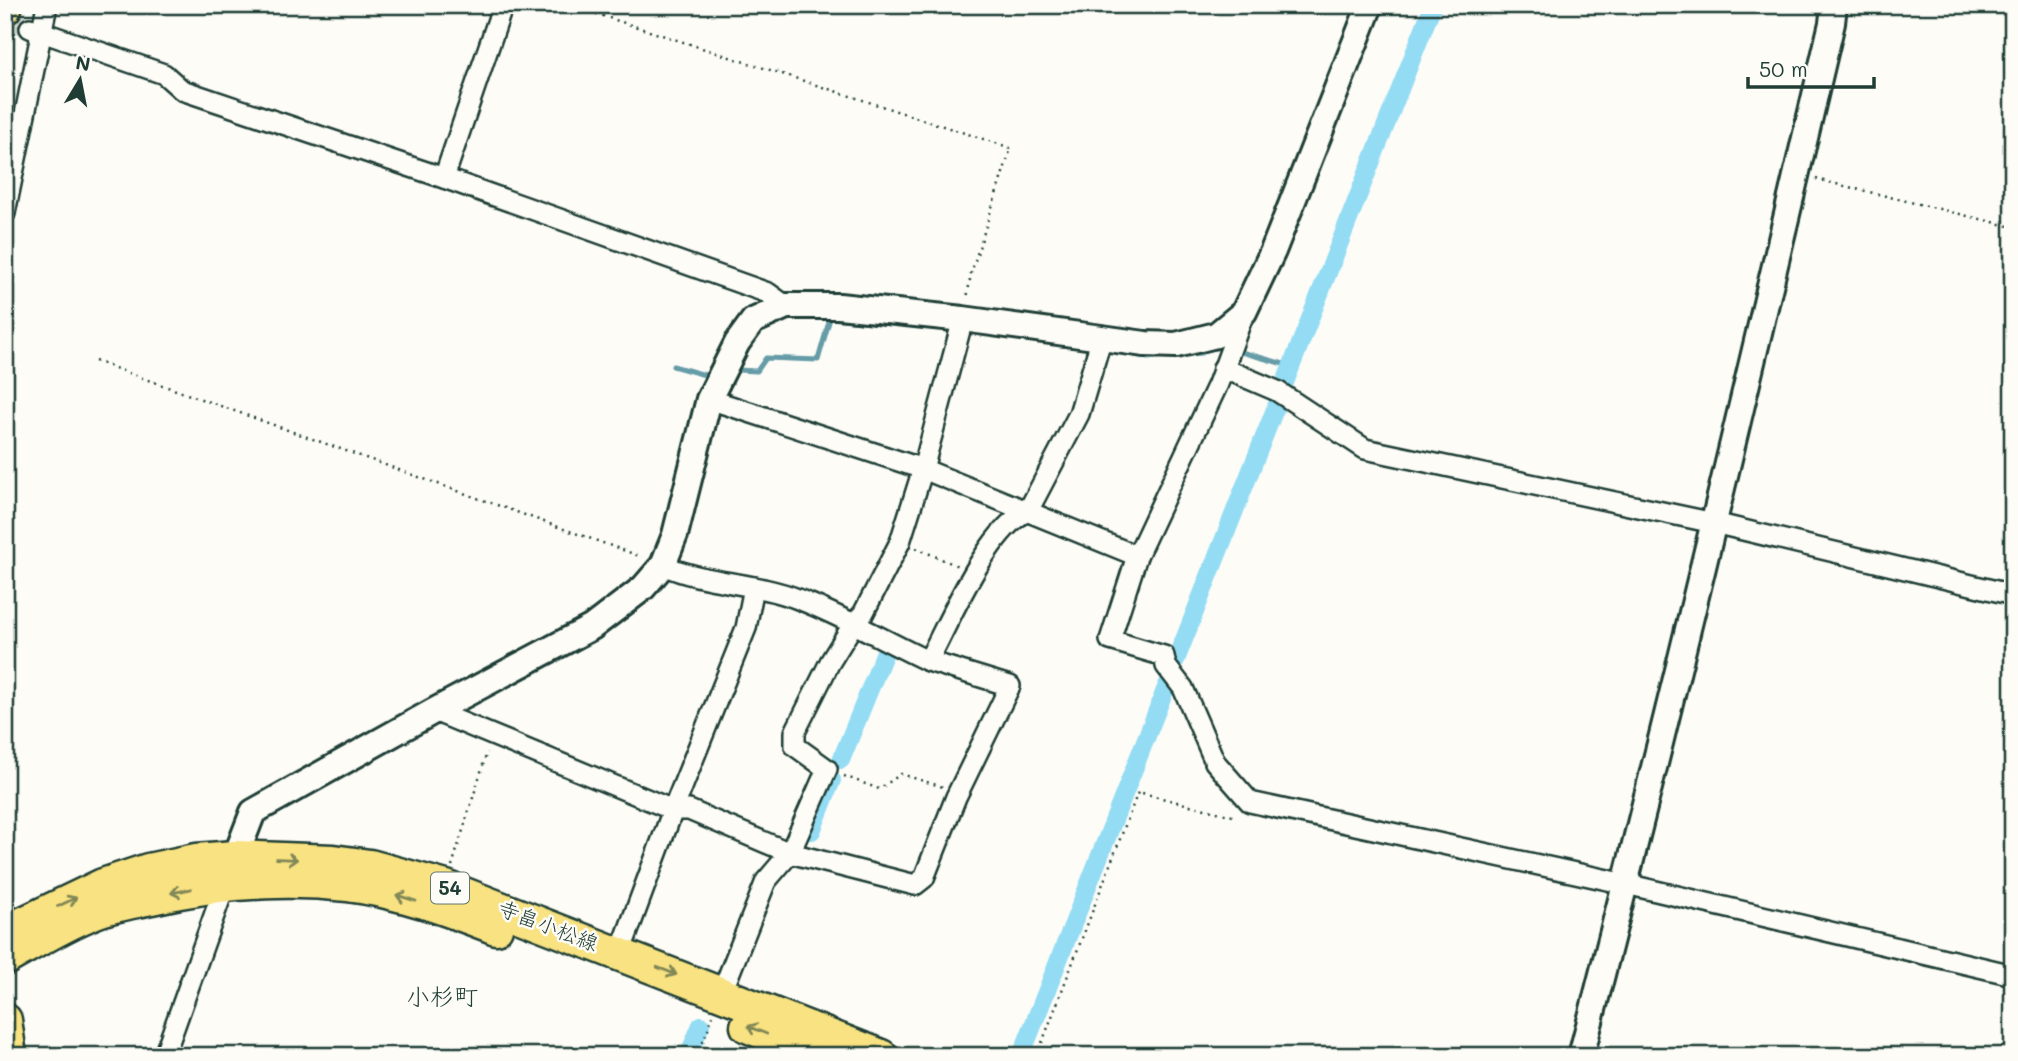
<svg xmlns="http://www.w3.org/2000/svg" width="2018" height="1061" font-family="Mali,'Klee One',sans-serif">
<rect width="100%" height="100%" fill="#fdfcf7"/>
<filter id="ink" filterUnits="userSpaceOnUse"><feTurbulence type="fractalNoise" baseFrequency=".0143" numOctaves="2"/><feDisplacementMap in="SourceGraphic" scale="14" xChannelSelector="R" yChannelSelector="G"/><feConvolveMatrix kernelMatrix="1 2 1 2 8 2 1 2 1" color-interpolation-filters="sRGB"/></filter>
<g filter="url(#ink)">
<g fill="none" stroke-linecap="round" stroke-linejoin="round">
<!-- stream -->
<g stroke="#659ca7" stroke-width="5">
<polyline points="1241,352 1291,366"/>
<polyline points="1126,353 1148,358 1164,356"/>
<polyline points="1188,354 1202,353"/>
<polyline points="673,366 705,375"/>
<polyline points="737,370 757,371 766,358 818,360 830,318 905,325"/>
</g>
<!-- canal -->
<g stroke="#93dcf4" stroke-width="18">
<polyline points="1284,385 1433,5"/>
<polyline points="1176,660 1279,399"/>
<polyline points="841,760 885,652"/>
<polyline points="812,831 832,780"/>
<polyline points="688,1056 701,1025"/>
<polyline points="1021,1056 1167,685"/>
</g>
<!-- minor-tunnel -->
<polyline stroke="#d1d6d0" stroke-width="19" stroke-dasharray="19 10" stroke-linecap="butt" points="5,19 30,28"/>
<!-- minor casing -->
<g stroke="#1f3d34" stroke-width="24">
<g id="minor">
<polyline points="30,28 164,74 182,90 444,178 768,293 786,306"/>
<polyline points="444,178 503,5"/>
<polyline points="5,213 47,5"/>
<polyline points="1244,313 1218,384 1137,556 1110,640 1164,656 1166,666 1183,688 1215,762 1250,802 1626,884 2013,975"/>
<polyline points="1223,368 1277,391 1365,449 1714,523 2013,595"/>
<polyline points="709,399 923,469 1137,556"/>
<path d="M663,565c43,19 91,17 135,34 45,17 87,42 130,62"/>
<path d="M434,711l239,99h16l101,43 125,32 9,-7 32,-81 54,-111 -82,-25c21,-39 60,-133 100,-150l51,-97 23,-77"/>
<polyline points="620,953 673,810 746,628 754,587"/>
<polyline points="722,992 766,881 790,853 827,769 795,746 795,732 830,662 854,623 863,614 900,542 923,469 963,319"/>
<polyline points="164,1056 225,885"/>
</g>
</g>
<!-- tertiary casing -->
<g stroke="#1f3d34" stroke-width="30">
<g id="tertiary">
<polyline points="229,874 253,812 434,711 592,627 643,588 663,565 675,535 709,399 737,343 753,321 786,306 839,306 963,319 1145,344 1176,345 1216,335 1244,312 1273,251 1370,5"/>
<path d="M1581,1056c89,-343 170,-688 251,-1033l2,-18"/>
</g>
</g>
<!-- primary casing -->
<g stroke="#1f3d34" stroke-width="37">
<g id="primary">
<polyline points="5,932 103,885 148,870 196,860 235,857 333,861 370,866 446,887 881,1056"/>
<path d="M5,959c30,-17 59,-35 90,-47 18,-7 39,-10 57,-14 63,-15 131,-20 196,-13 50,6 102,25 148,43"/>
<polyline points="747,1026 820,1056"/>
</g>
</g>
<!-- trunk casing -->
<g stroke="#1f3d34" stroke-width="37">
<g id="trunk">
<polyline points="5,8 6,5"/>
<polyline points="5,1020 10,1056"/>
</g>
</g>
<!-- path -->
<g stroke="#1f3d34" stroke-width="2.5" stroke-dasharray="2 5" stroke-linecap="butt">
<polyline points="569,5 1011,148 971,273 967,299"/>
<polyline points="1816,179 2013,227"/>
<polyline points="95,361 642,557"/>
<polyline points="916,548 958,566"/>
<polyline points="844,776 879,789 901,774 943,787"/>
<polyline points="452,866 487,752"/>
<polyline points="698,1056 713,1015"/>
<polyline points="1037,1056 1138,792 1233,816 1236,813"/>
</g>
<!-- minor -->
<use href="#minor" stroke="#fdfcf7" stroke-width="19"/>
<!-- tertiary -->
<use href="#tertiary" stroke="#fdfcf7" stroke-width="24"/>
<!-- primary -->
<use href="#primary" stroke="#f8e281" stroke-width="32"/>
<!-- trunk -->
<use href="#trunk" stroke="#f8e281" stroke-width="32"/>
</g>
<!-- one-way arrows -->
<defs><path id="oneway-shaft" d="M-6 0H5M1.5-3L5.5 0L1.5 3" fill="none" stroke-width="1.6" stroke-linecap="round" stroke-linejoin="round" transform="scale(1.75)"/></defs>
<g stroke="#818757">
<use href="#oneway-shaft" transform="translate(287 859) rotate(2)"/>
<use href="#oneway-shaft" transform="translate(181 891) rotate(168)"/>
<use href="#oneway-shaft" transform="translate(406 898) rotate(-163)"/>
<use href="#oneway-shaft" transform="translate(67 902) rotate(-25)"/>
<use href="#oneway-shaft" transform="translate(667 971) rotate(21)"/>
<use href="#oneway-shaft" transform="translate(757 1030) rotate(-158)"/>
</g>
</g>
<g text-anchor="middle" stroke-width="5" stroke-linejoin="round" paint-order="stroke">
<!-- shield labels -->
<rect fill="#fdfcf7" stroke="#62766e" stroke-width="2" x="431" y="872.5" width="38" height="31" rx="5"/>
<g font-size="19" font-weight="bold" fill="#1f3d34">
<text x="450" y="895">54</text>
</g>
<!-- street labels -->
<g font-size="21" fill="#1f3d34" stroke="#fdfcf7">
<text transform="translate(548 926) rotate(21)" y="7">寺畠小松線</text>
</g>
<!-- quarter labels -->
<g font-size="24" fill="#1f3d34" stroke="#fdfcf7">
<text x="442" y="1005">小杉町</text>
</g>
</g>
<!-- margin -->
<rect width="2018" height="1061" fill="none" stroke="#fdfcf7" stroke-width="28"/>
<rect x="14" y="14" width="1990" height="1033" fill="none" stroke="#1f3d34" stroke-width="2.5" filter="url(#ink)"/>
<!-- north arrow -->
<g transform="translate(80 80) rotate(10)" stroke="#fdfcf7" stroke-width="5" paint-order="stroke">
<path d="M0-5L12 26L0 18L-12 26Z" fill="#1f3d34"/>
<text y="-10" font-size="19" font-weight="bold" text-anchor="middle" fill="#1f3d34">N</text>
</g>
<!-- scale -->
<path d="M1748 77v10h126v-10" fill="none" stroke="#1f3d34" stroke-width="3.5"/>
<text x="1759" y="77" font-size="21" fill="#1f3d34" stroke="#fdfcf7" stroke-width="5" paint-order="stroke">50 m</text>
</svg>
